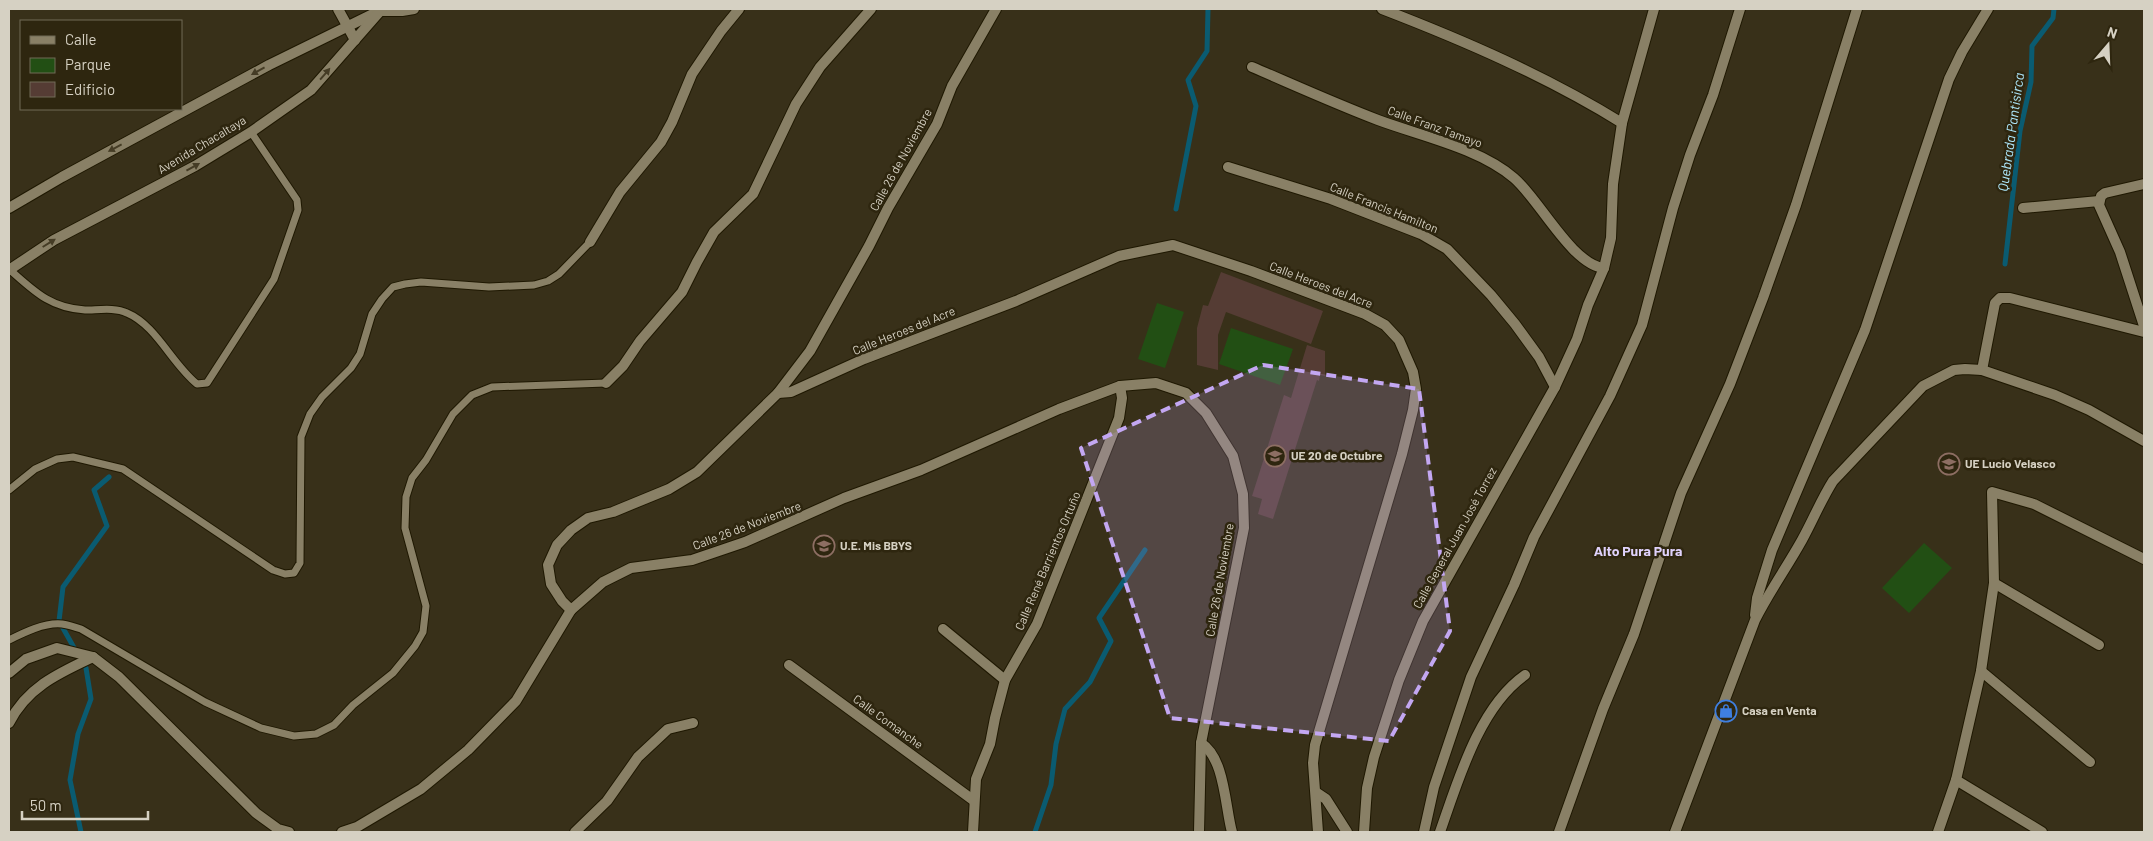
<svg xmlns="http://www.w3.org/2000/svg" width="2153" height="841" font-family="Barlow,sans-serif">
<rect width="100%" height="100%" fill="#383019"/>
<!-- green -->
<g fill="#224f14">
<polygon points="1157,303 1184,312 1165,368 1138,359"/>
<polygon points="1231,328 1293,349 1280,385 1219,364"/>
<polygon points="1924,543 1952,568 1909,613 1882,588"/>
</g>
<g fill="none" stroke-linecap="round" stroke-linejoin="round">
<!-- stream -->
<g stroke="#0a5b71" stroke-width="5">
<polyline points="1176,209 1196,106 1188,80 1207,51 1208,9"/>
<polyline points="2005,264 2020,131 2031,82 2032,46 2053,18 2054,9"/>
<polyline points="77,653 59,621 63,587 107,526 94,490 109,477"/>
<polyline points="81,832 70,780 78,734 91,699 86,668 83,662"/>
<polyline points="1035,832 1051,785 1056,744 1065,709 1090,682 1111,641 1099,618 1145,550"/>
</g>
</g>
<!-- building -->
<g fill="#553c34">
<polygon points="1221,272 1323,311 1311,344 1226,312 1218,335 1218,370 1197,365 1197,328 1203,305 1208,306"/>
<polygon points="1307,345 1325,351 1325,376 1320,375 1319,381 1317,380 1273,519 1258,514 1262,499 1252,496 1284,395 1291,398"/>
</g>
<g fill="none" stroke-linecap="round" stroke-linejoin="round">
<!-- service casing -->
<g stroke="#1f1802" stroke-width="9">
<g id="service">
<path d="M9,269c25,22 41,39 76,41 13,0 30,-3 42,3 29,12 45,51 70,71l10,-1 67,-104 24,-69 -1,-10 -46,-68"/>
<polyline points="9,490 35,469 57,459 73,457 123,469 273,570 285,574 294,573 300,563 301,437 310,414 322,397 351,368 360,354 372,314 382,299 393,287 405,284 421,282 489,287 534,285 548,281 559,274 590,242"/>
<path d="M9,640c14,-7 36,-18 53,-16 6,1 13,3 19,5l124,73 56,26 33,8 22,-2 18,-9 19,-20 40,-32 22,-27 8,-14 3,-26 -21,-78 1,-31 6,-19 14,-18 27,-46 19,-19 20,-8 114,-4"/>
</g>
</g>
<!-- minor casing -->
<g stroke="#1f1802" stroke-width="12">
<g id="minor">
<polyline points="338,9 355,40"/>
<polyline points="996,9 952,86 937,124 888,208 869,246 810,351 778,393 697,472 669,489 613,512 588,518 571,530 557,545 548,565 551,584 562,601 571,610 603,582 631,568 692,560 745,542 844,498 921,470 1059,409 1120,386 1156,383 1186,393 1206,413 1233,456 1243,494 1244,528 1201,743 1199,832"/>
<path d="M1382,9c83,32 164,67 240,114"/>
<polyline points="380,11 402,11 414,9"/>
<path d="M1252,67c42,18 84,37 126,53 43,16 101,28 136,58 25,21 58,87 90,90"/>
<polyline points="1228,167 1331,199 1421,234 1447,249 1491,295 1515,324 1539,357 1555,387"/>
<polyline points="2144,184 2105,193 2101,196 2099,205 2120,252 2144,326"/>
<polyline points="2023,208 2099,201"/>
<polyline points="590,242 620,192 661,142 672,122 692,74 721,31 739,9"/>
<polyline points="1982,370 1995,303 2000,298 2010,298 2144,332"/>
<polyline points="606,383 623,366 640,341 682,292 697,262 714,232 753,194 796,104 820,67 871,9"/>
<polyline points="778,393 791,392 864,359 1016,301 1119,256 1173,245 1251,271 1365,314 1385,325 1399,340 1413,372 1416,389 1413,410 1402,454 1315,745 1313,763 1318,832"/>
<polyline points="1994,583 2099,645"/>
<polyline points="1755,615 1757,598 1772,550 1865,330 1949,79 1962,52 1988,9"/>
<polyline points="943,629 1005,680"/>
<polyline points="789,665 973,800"/>
<polyline points="1981,671 2090,762"/>
<polyline points="9,673 26,659 57,648 93,657 119,677 256,813 278,829 289,832"/>
<path d="M9,723c18,-36 50,-50 84,-66"/>
<path d="M1201,743c24,15 24,64 31,89"/>
<polyline points="1956,780 2042,832"/>
<polyline points="1317,793 1326,799 1347,832"/>
<polyline points="342,832 357,827 421,789 468,750 516,701 571,610"/>
<polyline points="575,832 607,801 638,757 668,729 693,723"/>
<polyline points="973,832 976,779 990,744 995,718 1005,680 1037,624 1119,418 1122,398 1120,386"/>
<polyline points="1364,832 1367,788 1374,757 1399,680 1423,621 1555,387 1577,339 1588,305 1604,268 1611,238 1613,184 1622,123 1654,9"/>
<polyline points="1424,832 1434,787 1471,677 1514,585 1534,537 1610,396 1642,325 1673,208 1690,155 1713,95 1740,9"/>
<path d="M1440,832c18,-51 39,-125 85,-157"/>
<polyline points="1559,832 1603,709 1634,634 1681,493 1730,384 1763,298 1796,205 1857,9"/>
<path d="M1675,832l80,-212c14,-28 32,-53 47,-80 11,-20 19,-40 31,-59l90,-95 31,-16 11,-1 17,1 73,25 34,15 55,31"/>
<polyline points="1938,832 1956,780 1981,671 1994,583 1992,492 2034,504 2144,559"/>
</g>
</g>
<!-- tertiary casing -->
<g stroke="#1f1802" stroke-width="12">
<g id="tertiary">
<polyline points="9,208 62,177 269,65 377,12"/>
<polyline points="9,270 54,240 195,166 251,132 311,90 382,9"/>
</g>
</g>
<!-- service -->
<use href="#service" stroke="#898066" stroke-width="7"/>
<!-- minor -->
<use href="#minor" stroke="#898066" stroke-width="10"/>
<!-- tertiary -->
<use href="#tertiary" stroke="#898066" stroke-width="10"/>
</g>
<!-- one-way arrows -->
<defs><path id="oneway-solid" d="M-6-.8H1V-3.2L6.5 0L1 3.2V.8H-6Z" transform="scale(1.25)"/></defs>
<g fill="#453c25">
<use href="#oneway-solid" transform="translate(258 71) rotate(151)"/>
<use href="#oneway-solid" transform="translate(325 74) rotate(-49)"/>
<use href="#oneway-solid" transform="translate(115 148) rotate(152)"/>
<use href="#oneway-solid" transform="translate(193 167) rotate(-29)"/>
<use href="#oneway-solid" transform="translate(49 243) rotate(-32)"/>
</g>
<!-- marked area -->
<path fill="#c3a7f2" fill-opacity="0.2" stroke="#c3a7f2" stroke-width="4" stroke-dasharray="10 6" stroke-linejoin="round" d="M1263,365l156,24 31,242 -61,110 -219,-23 -89,-270z"/>
<!-- icons -->
<defs>
<g id="school-ring" transform="scale(1.125)"><circle r="9.5" fill="#2e260f" stroke="#8d6e63" stroke-width="1.5"/><path d="M0-5L7-2L0 1L-7-2ZM-4 1L0 2.5L4 1V4Q0 6-4 4Z" fill="#8d6e63"/></g>
<g id="shop-ring" transform="scale(1.125)"><circle r="9.5" fill="#2e260f" stroke="#3f7fe0" stroke-width="1.5"/><path d="M-5-2.5h2.3a2.7 3.5 0 0 1 5.4 0H5L5.5 6h-11ZM-1.5-2.5h3a1.5 2.3 0 0 0-3 0Z" fill="#3f7fe0"/></g>
</defs>
<g fill-rule="evenodd">
<use href="#school-ring" x="1275" y="456"/>
<use href="#school-ring" x="1949" y="464"/>
<use href="#school-ring" x="824" y="546"/>
<use href="#shop-ring" x="1726" y="711"/>
</g>
<g text-anchor="middle" stroke-width="5" stroke-linejoin="round" paint-order="stroke">
<!-- street labels -->
<g font-size="12" fill="#d6d1c3" stroke="#2e260f">
<text transform="translate(1435 127) rotate(20)" y="4">Calle Franz Tamayo</text>
<text transform="translate(202 145) rotate(-31)" y="4">Avenida Chacaltaya</text>
<text transform="translate(901 160) rotate(-61)" y="4">Calle 26 de Noviembre</text>
<text transform="translate(1384 208) rotate(22)" y="4">Calle Francis Hamilton</text>
<text transform="translate(1321 285) rotate(21)" y="4">Calle Heroes del Acre</text>
<text transform="translate(904 331) rotate(-22)" y="4">Calle Heroes del Acre</text>
<text transform="translate(747 526) rotate(-21)" y="4">Calle 26 de Noviembre</text>
<text transform="translate(1455 538) rotate(-61)" y="4">Calle General Juan José Torrez</text>
<text transform="translate(1048 561) rotate(-67)" y="4">Calle René Barrientos Ortuño</text>
<text transform="translate(1220 580) rotate(-80)" y="4">Calle 26 de Noviembre</text>
<text transform="translate(888 722) rotate(36)" y="4">Calle Comanche</text>
</g>
<!-- poi labels -->
<g font-size="12" font-weight="bold" fill="#d6d1c3" stroke="#2e260f" text-anchor="start">
<text x="1291" y="460">UE 20 de Octubre</text>
<text x="1965" y="468">UE Lucio Velasco</text>
<text x="840" y="550">U.E. Mis BBYS</text>
<text x="1742" y="715">Casa en Venta</text>
</g>
<!-- water labels -->
<g font-size="14" font-style="italic" fill="#ade6fa" stroke="#2e260f">
<text transform="translate(2011 132) rotate(-82)" y="5">Quebrada Pantisirca</text>
</g>
<!-- neighbourhood labels -->
<g font-size="14" font-weight="bold" fill="#e0d2fc" stroke="#2e260f">
<text x="1638" y="556">Alto Pura Pura</text>
</g>
</g>
<!-- border -->
<rect width="2153" height="841" fill="none" stroke="#d6d1c3" stroke-width="20"/>
<!-- legend -->
<rect x="20" y="20" width="162" height="90" fill="#2e260f" stroke="#716a57"/>
<rect x="30" y="36" width="25" height="8" fill="#898066" stroke="#716a57"/>
<text x="65" y="45" font-size="15" fill="#d6d1c3">Calle</text>
<rect x="30" y="58" width="25" height="15" fill="#224f14" stroke="#716a57"/>
<text x="65" y="70" font-size="15" fill="#d6d1c3">Parque</text>
<rect x="30" y="82" width="25" height="15" fill="#553c34" stroke="#716a57"/>
<text x="65" y="95" font-size="15" fill="#d6d1c3">Edificio</text>
<!-- north arrow -->
<g transform="translate(2108 45) rotate(19)" stroke="#2e260f" stroke-width="4" paint-order="stroke">
<path d="M0-4L9 19L0 12L-9 19Z" fill="#d6d1c3"/>
<text y="-8" font-size="14" font-weight="bold" text-anchor="middle" fill="#d6d1c3">N</text>
</g>
<!-- scale -->
<path d="M22 811v8h126v-8" fill="none" stroke="#d6d1c3" stroke-width="2.5"/>
<text x="30" y="811" font-size="15" fill="#d6d1c3" stroke="#2e260f" stroke-width="4" paint-order="stroke">50 m</text>
</svg>
